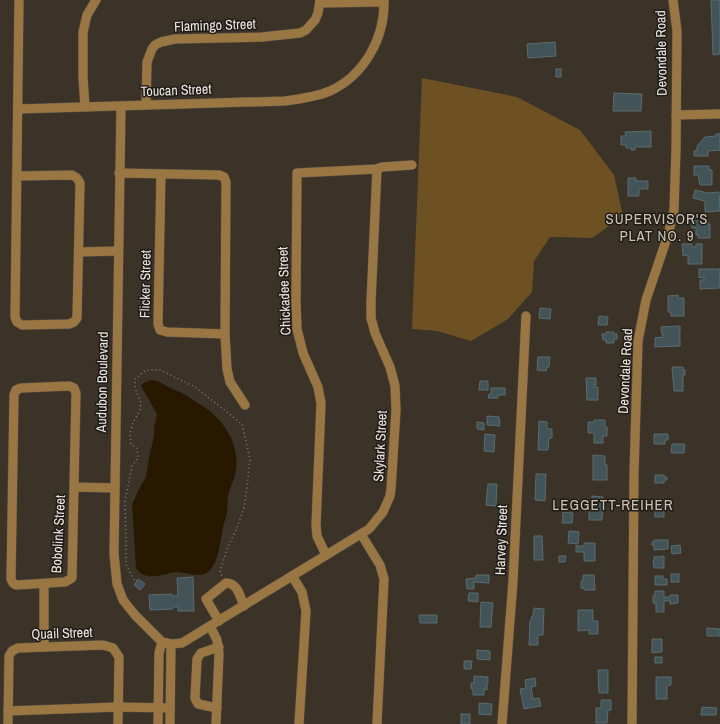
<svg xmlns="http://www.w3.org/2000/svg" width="720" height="724" font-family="'Archivo Narrow',sans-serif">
<rect width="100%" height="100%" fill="#3b3328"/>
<!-- green -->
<polygon fill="#6e5123" points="422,78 517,97 580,130 614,175 623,216 592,238 550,237 534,261 532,292 508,319 471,341 437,331 412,329"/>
<!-- water -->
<path fill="#291800" d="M150,380c9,-1 16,7 25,10 10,3 17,10 26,15 23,14 39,39 35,66 -1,7 -5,14 -7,21 -2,7 -1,14 -2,21 -1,5 -3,9 -4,14 -2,12 -5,38 -15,45 -9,7 -23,-1 -33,0 -11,2 -24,8 -35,1l-4,-5 -4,-63 7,-16 7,-12 3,-19 5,-22v-9l3,-13 -16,-28 1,-2z"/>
<!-- building -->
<g fill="#425457" stroke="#5a6c6f">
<polygon points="711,0 720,0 720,54 713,55"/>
<polygon points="555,42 556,56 528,58 527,44"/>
<rect x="556" y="69" width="5" height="8"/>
<polygon points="614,93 642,94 641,111 613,111"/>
<polygon points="651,131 651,147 635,147 635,150 631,150 631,148 626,148 626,145 621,145 621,136 626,136 625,132"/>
<polygon points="716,134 720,134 720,150 708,151 708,156 694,156 694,151 697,151 697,146 705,137 716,136"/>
<polygon points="694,166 709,166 709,170 712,170 712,185 700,185 698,175 694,175"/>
<polygon points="628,178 636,178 636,181 648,181 648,189 639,189 639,196 628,196"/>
<polygon points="695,190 708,193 719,192 720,211 705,212 705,201 693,198"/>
<polygon points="708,220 708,224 710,224 710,238 698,238 698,235 696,235 696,228 692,228 692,221"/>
<polygon points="682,244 692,244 692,247 696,247 696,244 702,244 702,264 688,264 688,255 683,256"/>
<polygon points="699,269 720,269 720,288 700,289 700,280 704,280 704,277 699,278"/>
<polygon points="678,295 678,298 684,298 684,316 671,316 671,312 668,312 668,296"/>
<polygon points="540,308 551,309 550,319 539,318"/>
<polygon points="599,316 608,317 607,325 598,325"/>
<polygon points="680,326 680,335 678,335 678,337 680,337 680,346 655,347 655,338 664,337 664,335 662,335 661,327"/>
<polygon points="606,332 614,332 614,334 617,334 617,339 614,339 614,343 606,343 606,340 603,340 602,334 606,334"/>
<polygon points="538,357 550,357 549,367 547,367 546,371 537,370"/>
<polygon points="672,367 683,367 683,370 685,370 685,375 683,375 683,391 674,391"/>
<polygon points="586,378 596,378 596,385 594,385 594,387 598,387 598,400 587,400"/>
<polygon points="480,381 488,381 488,390 479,390"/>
<polygon points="491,388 505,388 505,395 498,395 498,398 488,398 489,394 491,394"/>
<polygon points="487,416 499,417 500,426 487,425"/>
<polygon points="594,420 605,420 605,427 607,427 607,436 603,436 603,443 594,443 594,433 588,433 588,422 594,422"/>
<polygon points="539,421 547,422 547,429 552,429 552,438 549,438 548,450 538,450"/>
<polygon points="477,422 484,423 484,430 477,429"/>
<polygon points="485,434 495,435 494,452 484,451"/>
<polygon points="654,434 668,434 668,440 665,440 665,444 654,444"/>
<polygon points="672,444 685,444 684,453 671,453"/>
<polygon points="593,455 605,456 605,465 607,465 607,480 593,480"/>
<polygon points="536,474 546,474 545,501 535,500"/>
<polygon points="655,475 664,475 664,477 667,477 667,480 664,480 664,483 655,483"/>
<polygon points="488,484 497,484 496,506 486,505"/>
<polygon points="592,496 603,497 602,520 589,520 589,511 585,511 585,502 592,502"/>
<rect x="655" y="499" width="9" height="18"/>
<polygon points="563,512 573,513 572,523 562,523"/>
<polygon points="569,531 579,532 578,544 568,543"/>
<polygon points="534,536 542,536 543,560 534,560"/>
<polygon points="654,540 668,540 668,549 654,550 654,545 652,545 652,542 654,542"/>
<polygon points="584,543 595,543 595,561 584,561 584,552 576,552 576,546 584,546"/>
<polygon points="680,545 681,553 672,554 671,546"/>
<polygon points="559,556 566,556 565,562 559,562"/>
<polygon points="664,556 664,568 654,568 653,560 654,560 654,557"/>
<rect x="671" y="574" width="8" height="8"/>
<polygon points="476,575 489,575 489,583 474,582 474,589 467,589 466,579 476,578"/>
<polygon points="583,575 594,575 595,590 584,590 584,588 581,588 581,581 583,581"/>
<polygon points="655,576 663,576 663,579 667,579 667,585 655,585"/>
<polygon points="193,577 194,611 178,611 178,607 173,607 173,609 150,610 149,595 172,594 172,596 178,596 177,578"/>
<polygon points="138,579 145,584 140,590 134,585"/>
<polygon points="655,591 664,591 664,597 670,597 670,595 678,595 678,603 670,604 670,601 664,601 664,612 656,612 656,603 653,603 653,596 655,596"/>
<polygon points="469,593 478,593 478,602 468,601"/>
<polygon points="481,602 493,603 491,627 480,627"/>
<polygon points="534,608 544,609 543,635 538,635 538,645 529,645 530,621 531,621 532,616 533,616"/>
<polygon points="578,610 593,610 593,621 598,621 598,634 589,634 589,630 578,631"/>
<polygon points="419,615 437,615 437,623 420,623"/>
<polygon points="707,628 720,629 720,636 707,636"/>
<polygon points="652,639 662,639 662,652 652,653"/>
<polygon points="477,650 490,651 490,660 477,659"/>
<rect x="655" y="657" width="7" height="6"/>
<polygon points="464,661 472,661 471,669 464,669"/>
<polygon points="598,670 608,670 608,693 599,693"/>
<polygon points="474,676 488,677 488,683 487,683 487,690 484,689 484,695 473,695 473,689 471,689 471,683 474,683"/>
<polygon points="656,677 671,677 671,685 667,686 667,699 656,699"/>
<polygon points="535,678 536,686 531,687 533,699 539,698 541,706 524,709 520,689 526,688 525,680"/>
<polygon points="601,700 611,700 611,710 608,710 607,723 596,723 596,708 601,708"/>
<polygon points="479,703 492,704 491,715 479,714"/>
<polygon points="702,707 717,708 716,715 701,715"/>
<rect x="461" y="714" width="9" height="10"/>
</g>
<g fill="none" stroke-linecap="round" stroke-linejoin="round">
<!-- minor casing -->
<g stroke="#575045" stroke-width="10">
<g id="minor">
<polyline points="320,3 384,2"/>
<polyline points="146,105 147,62 152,49 155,45 161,42 175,39 262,37 300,33 306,30 315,20 318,13 320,0"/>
<polyline points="121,106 114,554 117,584 123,600 135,615 162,642 171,644 182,643 369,529 383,512 390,496 391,489 396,410 395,386 390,367 375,333 371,318 371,302 377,169"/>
<polyline points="85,107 83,77 83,32 87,15 96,0"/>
<path d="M18,109l267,-8c15,-2 31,-4 45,-10 35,-16 55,-54 54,-91"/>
<polyline points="676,115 720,114"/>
<polyline points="119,173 219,175 224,177 226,182 225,334 227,369 230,382 245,405"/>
<polyline points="161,174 158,324 160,330 167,332 225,334"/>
<polyline points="18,176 72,175 77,178 80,183 77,318 74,322 69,324 22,325 17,322 15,317 19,0"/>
<polyline points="79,252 118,251"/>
<polygon points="69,386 74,388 76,393 72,578 65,582 16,585 13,583 11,579 14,395 16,390 21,388"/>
<polyline points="74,487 115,488"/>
<polyline points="361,534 380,565 384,579 377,724"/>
<polyline points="326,555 317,536 316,525 321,403 318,387 303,353 297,329 296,302 297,173 377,169 382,167 412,165"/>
<polyline points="292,576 302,592 306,611 299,724"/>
<polyline points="44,584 44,647"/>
<path d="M219,621l-13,-22 20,-16c12,0 14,14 18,23"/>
<polyline points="210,626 217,640 219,654 216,724"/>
<polyline points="217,708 198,704 195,698 197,659 201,653 219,647"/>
<polyline points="8,711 118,707 170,708"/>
<polyline points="8,724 9,656 12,651 18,648 103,645 113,648 119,657 118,724"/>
<polyline points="158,724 159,653 162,642"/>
<polyline points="170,724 171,644"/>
<polyline points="502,724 513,581 526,316"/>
<polyline points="632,724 634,473 638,341 646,300 668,235 674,210 676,149 677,31 673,0"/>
</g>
</g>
<!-- path -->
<polyline stroke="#857e75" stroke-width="1.5" stroke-dasharray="1 3" stroke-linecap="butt" points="134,580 126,564 126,545 125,501 132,466 138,458 137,448 131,444 130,433 133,423 140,410 141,403 135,388 135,379 146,370 160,370 195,387 242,424 250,459 247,487 244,508 236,530 227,549 220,572 222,576"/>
<!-- minor -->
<use href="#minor" stroke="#9a7642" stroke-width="9"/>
</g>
<g text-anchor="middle" stroke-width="3" stroke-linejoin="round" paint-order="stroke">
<!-- street labels -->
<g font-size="14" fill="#ebe6df" stroke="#1f1b16">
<text transform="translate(215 25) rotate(-2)" y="5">Flamingo Street</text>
<text transform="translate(661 53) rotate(-91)" y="5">Devondale Road</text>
<text transform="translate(176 90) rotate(-2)" y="5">Toucan Street</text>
<text transform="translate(145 284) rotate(-89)" y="5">Flicker Street</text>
<text transform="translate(284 291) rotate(-92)" y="5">Chickadee Street</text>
<text transform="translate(625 371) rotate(-87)" y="5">Devondale Road</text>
<text transform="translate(102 382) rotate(-89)" y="5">Audubon Boulevard</text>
<text transform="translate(380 446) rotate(-87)" y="5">Skylark Street</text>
<text transform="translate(58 534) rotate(-87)" y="5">Bobolink Street</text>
<text transform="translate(501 540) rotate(-88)" y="5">Harvey Street</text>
<text transform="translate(62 633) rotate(-2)" y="5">Quail Street</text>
</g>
<!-- neighbourhood labels -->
<g font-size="15" letter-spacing="1" fill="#ccc2b4" stroke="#1f1b16">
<text x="657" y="224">SUPERVISOR'S<tspan x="657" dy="17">PLAT NO. 9</tspan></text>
<text x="613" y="510">LEGGETT-REIHER</text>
</g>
</g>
</svg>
